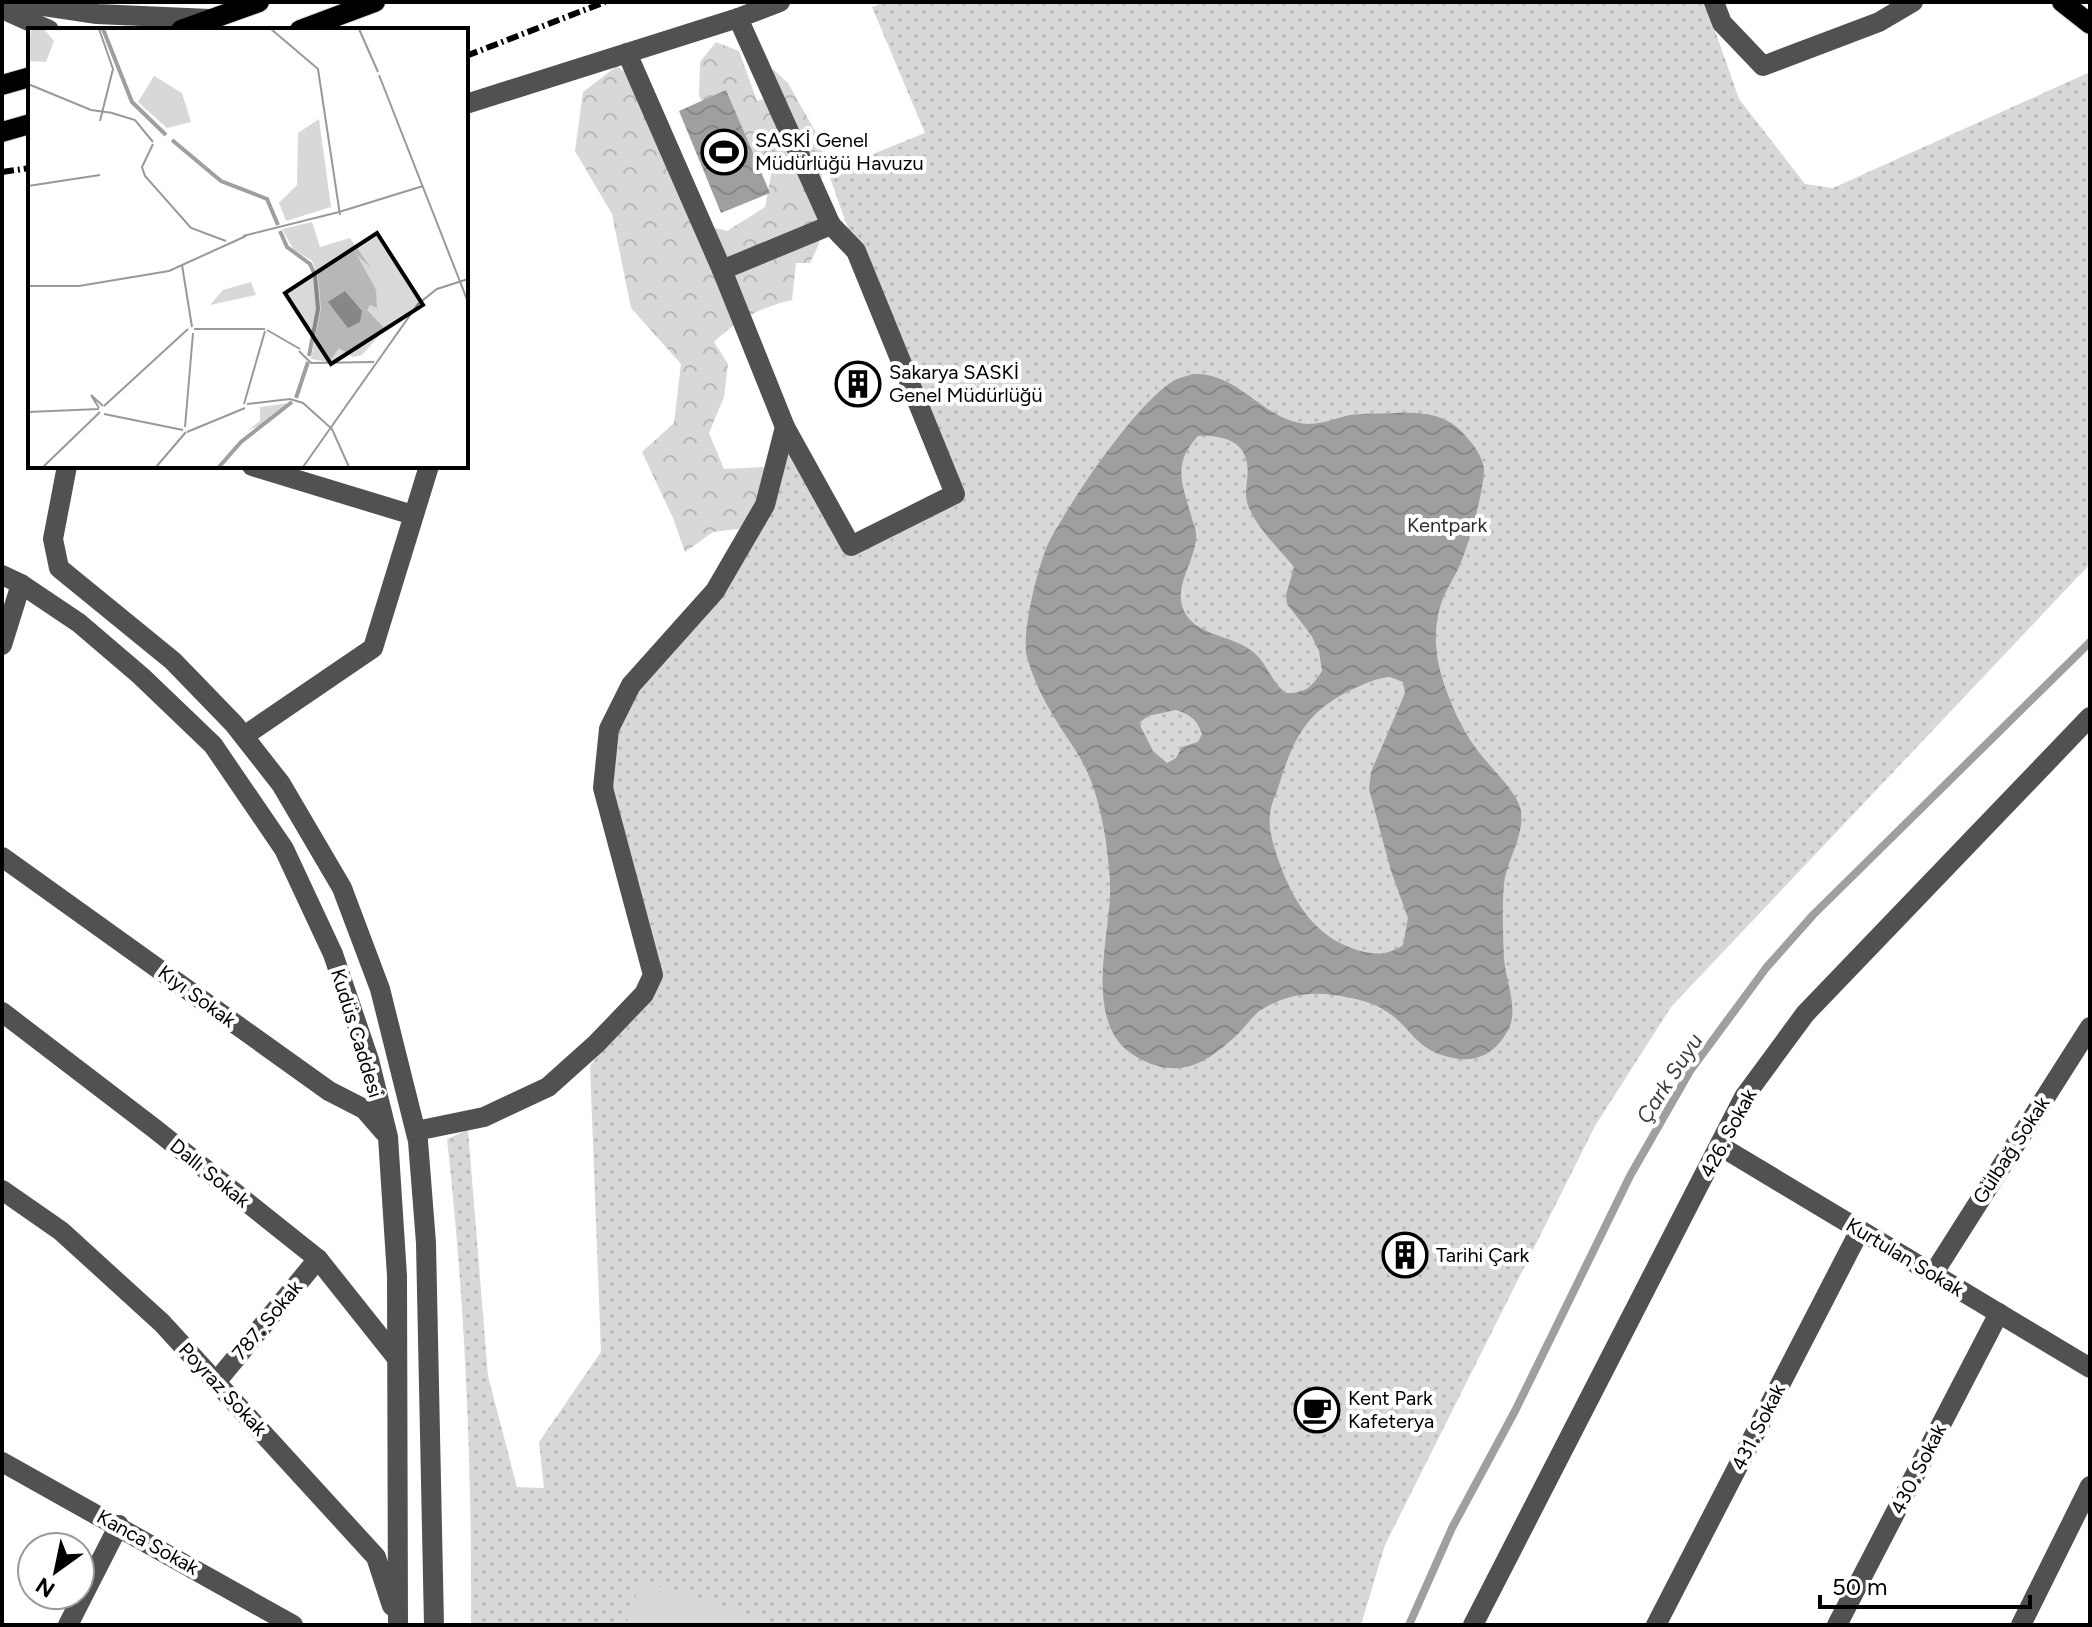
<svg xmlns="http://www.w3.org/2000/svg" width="2092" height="1627" font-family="Figtree,sans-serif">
<defs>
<pattern id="forest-crowns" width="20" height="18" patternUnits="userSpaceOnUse" patternTransform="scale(2)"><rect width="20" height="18" fill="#d8d8d8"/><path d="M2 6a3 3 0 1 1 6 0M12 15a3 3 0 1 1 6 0" fill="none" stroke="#b8b8b8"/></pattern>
<pattern id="park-dots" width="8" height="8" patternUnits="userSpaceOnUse" patternTransform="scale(2)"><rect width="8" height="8" fill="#d8d8d8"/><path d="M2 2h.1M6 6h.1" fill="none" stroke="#b8b8b8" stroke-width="1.8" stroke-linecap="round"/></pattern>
<pattern id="water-waves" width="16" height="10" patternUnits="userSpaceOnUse" patternTransform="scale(2)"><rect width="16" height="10" fill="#9f9f9f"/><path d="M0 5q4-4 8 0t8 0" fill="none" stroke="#878787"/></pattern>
</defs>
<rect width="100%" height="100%" fill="#fff"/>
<!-- forest -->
<path fill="url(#forest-crowns)" d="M716,42l23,9 18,50 7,-2 9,-30 15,14 35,62 -4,99 -9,19h-14l-4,37c-31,7 -55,20 -78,42l14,22 -4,33 -15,36 15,36 39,-2 19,30 -37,31 -32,4 -28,20 -12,-34 -31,-66 32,-29 7,-59 -50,-56 -19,-94 -37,-63 8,-59 34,-26 40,31 35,81 1,44 34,9 38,-24 10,-53 -17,6 -34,-21 -25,-43 1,-34z"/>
<!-- park -->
<path fill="url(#park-dots)" d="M885,2h820l34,97 66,85 28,4 257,-116v492l-419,443 -76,119 -210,419 -24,80h-890c1,-163 -6,-324 -24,-486l21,-9 20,246 29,111 27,1 -5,-46 62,-90 -11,-286 54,-72 9,-19 -50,-187 6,-59 106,-138 50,-86 20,-78 66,119 104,-52 -99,-243 -28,-79 97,-39 -53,-126z"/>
<!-- pitch -->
<polygon fill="#d8d8d8" points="641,1581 781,1625 626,1625"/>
<!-- water -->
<g fill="url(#water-waves)" fill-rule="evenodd">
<polygon points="726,90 770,193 721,213 679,111"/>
<path d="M1193,374c47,-2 71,48 115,50 15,0 28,-6 42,-9 14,-2 29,-1 43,-2 31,-1 56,0 76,27 7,8 13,18 15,28 1,18 -15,76 -23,94 -6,16 -18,31 -22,49 -5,21 -4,42 2,63 8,27 20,55 37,77 12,16 31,33 40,51 12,25 -11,56 -14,82 -2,24 -1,51 0,75 2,21 12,44 7,64 -4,12 -15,27 -27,32 -11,5 -20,5 -31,3 -40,-8 -40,-31 -69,-48 -13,-9 -35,-13 -51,-15 -24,-4 -51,1 -72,15 -8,5 -15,16 -22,23 -32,30 -60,49 -104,23 -51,-30 -27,-113 -25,-160 1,-18 -2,-36 -4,-54 -5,-32 -12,-63 -30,-91 -20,-30 -39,-58 -49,-94 -6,-24 11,-92 22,-115 22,-42 85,-136 124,-161 5,-3 14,-5 20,-7zM1198,436c20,-1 46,3 49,28 3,15 -5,28 2,44 11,24 29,39 45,59l-8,28 1,9 24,31 8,16 3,20c-10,16 -17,23 -37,22 -16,-14 -19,-35 -39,-46 -20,-12 -51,-13 -62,-36 -12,-25 14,-53 12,-78 0,-5 -4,-12 -5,-18 -9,-32 -19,-51 7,-79zM1390,677l13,5 2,11 -34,79 -2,17 22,82 17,47 -5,27c-16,11 -29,10 -46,5 -45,-14 -66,-53 -80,-94 -4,-13 -9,-28 -7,-42 1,-10 6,-20 9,-29 15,-49 29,-75 76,-97 12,-5 22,-10 35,-11zM1176,710c14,5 21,9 26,24l-4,8 -16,5 -6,11 -9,5 -14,-12 -14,-28 9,-7z"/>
</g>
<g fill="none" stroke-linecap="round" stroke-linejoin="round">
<!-- stream -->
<polyline stroke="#9f9f9f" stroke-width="8" points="1409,1625 1452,1528 1515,1411 1630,1176 1690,1071 1766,968 1813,915 2090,642"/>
<!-- major casing -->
<g stroke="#dbdbdb" stroke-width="22">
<g id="major">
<polyline points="2062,2 2090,24"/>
<polyline points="181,30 259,2"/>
<polyline points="300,30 375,2"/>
<polyline points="2,85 30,77"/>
<polyline points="2,132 30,124"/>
</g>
</g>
<!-- minor -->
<g stroke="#515151" stroke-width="20">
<polyline points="17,2 97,14 210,19"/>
<polyline points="1714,2 1722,23 1763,66 1879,22 1913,2"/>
<polyline points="2,9 49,30"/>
<polyline points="627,53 722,270 831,225 738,18"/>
<polyline points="466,104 738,18 780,2"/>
<polyline points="722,270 785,427 851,546 955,494 856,251 831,225"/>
<polyline points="67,466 53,539 59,568 173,661 234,724 281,784 342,888 380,989 418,1141 426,1243 434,1625"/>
<polyline points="252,466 413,515"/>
<polyline points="2,575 21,584 79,623 141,676 213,745 284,849 333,954 369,1060 388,1137 397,1276 398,1625"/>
<polyline points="2,645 21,584"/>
<polyline points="244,736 373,648 429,466"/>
<polyline points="2,857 329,1091 364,1109 384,1132"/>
<polyline points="2,1012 155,1129 318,1259 396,1357"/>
<polyline points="416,1131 484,1117 548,1087 596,1044 644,994 653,975 603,788 609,729 631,685 715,591 765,505 785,427"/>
<polyline points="1720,1146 2090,1368"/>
<polyline points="2,1190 61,1231 162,1323 376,1557 392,1606"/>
<polyline points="1933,1274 2090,1027"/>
<polyline points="216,1382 318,1259"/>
<polyline points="2,1462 293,1625"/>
<polyline points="68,1625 119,1525"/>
<polyline points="1473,1625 1744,1097 1805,1014 2090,717"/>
<polyline points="1656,1625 1860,1230"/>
<polyline points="1837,1625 1999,1313"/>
<polyline points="2021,1625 2090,1486"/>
</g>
<!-- major -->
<use href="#major" stroke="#000" stroke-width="20"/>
<!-- rail -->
<g stroke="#000" stroke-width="6" stroke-dasharray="12 4 2 4" stroke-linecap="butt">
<polyline points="466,56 605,2"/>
<polyline points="2,172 30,168"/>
</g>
</g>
<!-- icons -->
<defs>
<g id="stadium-ring" transform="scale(2.3)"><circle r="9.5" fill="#fff" stroke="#000" stroke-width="1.5"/><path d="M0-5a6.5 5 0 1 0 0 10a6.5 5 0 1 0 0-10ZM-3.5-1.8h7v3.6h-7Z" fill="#000"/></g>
<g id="building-ring" transform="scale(2.3)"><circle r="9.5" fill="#fff" stroke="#000" stroke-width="1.5"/><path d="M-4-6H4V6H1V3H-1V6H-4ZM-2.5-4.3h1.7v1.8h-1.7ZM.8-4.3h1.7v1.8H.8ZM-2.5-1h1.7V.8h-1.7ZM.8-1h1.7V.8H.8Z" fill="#000"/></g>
<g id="cafe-ring" transform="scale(2.3)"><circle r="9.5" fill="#fff" stroke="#000" stroke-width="1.5"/><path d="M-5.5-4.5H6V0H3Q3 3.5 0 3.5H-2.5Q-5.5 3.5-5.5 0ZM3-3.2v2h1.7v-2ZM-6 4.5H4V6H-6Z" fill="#000"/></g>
</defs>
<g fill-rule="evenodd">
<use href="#stadium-ring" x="724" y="152"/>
<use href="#building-ring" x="858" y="384"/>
<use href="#building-ring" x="1405" y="1255"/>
<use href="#cafe-ring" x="1317" y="1410"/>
</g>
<g text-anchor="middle" stroke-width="8" stroke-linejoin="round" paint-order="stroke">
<!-- poi labels -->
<g font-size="20" fill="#000" stroke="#fff" text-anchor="start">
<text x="755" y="147">SASKİ Genel<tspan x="755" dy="23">Müdürlüğü Havuzu</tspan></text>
<text x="889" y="379">Sakarya SASKİ<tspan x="889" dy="23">Genel Müdürlüğü</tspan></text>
<text x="1436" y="1262">Tarihi Çark</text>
<text x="1348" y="1405">Kent Park<tspan x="1348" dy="23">Kafeterya</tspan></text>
</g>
<!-- park labels -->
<g font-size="20" fill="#2f2f2f" stroke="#fff">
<text x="1447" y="532">Kentpark</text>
</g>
<!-- street labels -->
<g font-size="20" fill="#000" stroke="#fff">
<text transform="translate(197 996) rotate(36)" y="7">Kıyı Sokak</text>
<text transform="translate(357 1033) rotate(73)" y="7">Kudüs Caddesi</text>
<text transform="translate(1728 1133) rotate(-62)" y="7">426. Sokak</text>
<text transform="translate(2011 1150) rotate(-57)" y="7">Gülbağ Sokak</text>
<text transform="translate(210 1173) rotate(39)" y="7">Dallı Sokak</text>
<text transform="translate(1905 1257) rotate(31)" y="7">Kurtulan Sokak</text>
<text transform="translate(267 1320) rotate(-50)" y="7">787. Sokak</text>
<text transform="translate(223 1389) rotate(47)" y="7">Poyraz Sokak</text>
<text transform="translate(1758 1427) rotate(-63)" y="7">431. Sokak</text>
<text transform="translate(1918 1469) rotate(-63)" y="7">430. Sokak</text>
<text transform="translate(148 1542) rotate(29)" y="7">Kanca Sokak</text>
</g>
<!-- water labels -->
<g font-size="22" font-style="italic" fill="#404040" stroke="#fff">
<text transform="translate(1669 1078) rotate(-57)" y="8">Çark Suyu</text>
</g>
</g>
<!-- overview -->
<g transform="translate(28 28)">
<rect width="440" height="440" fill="#fff"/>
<path d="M126,48l28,17 9,29 -24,6 -29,-26zM223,254l5,13 -46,10 13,-15zM260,375l-27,22 -14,6 13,-10v-14z" fill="#d8d8d8"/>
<path d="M3,1h13l10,12 -8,21 -18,-1zM291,91l12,88 -45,14 -7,-18 18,-18 1,-52zM284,194l8,25 30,-9 21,30 -14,-13 19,35 1,18 -7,-3 -3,5 18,19 -23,26 -9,2 -14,-9 -10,14 -18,-3 10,-51 -3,-32 -6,-15 -19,-12 -11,-20z" fill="#d8d8d8"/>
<path d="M317,263l17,20 -2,11 -12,6 -20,-26z" fill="#9f9f9f"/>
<path fill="none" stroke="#9f9f9f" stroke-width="4" d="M75,1l29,73 34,33M144,112l49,41 46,18 11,26M252,203l7,16 23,17 5,11 3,34 -9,47M268,370l12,-36M191,439l22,-25 51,-40"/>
<path fill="none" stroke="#999" stroke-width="2" d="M71,1l14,40 -13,52M243,1l47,40 22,146M331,1l19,43M351,47l89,227M0,56l63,26 22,3M84,85l23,7 18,22M125,116l-11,23 3,9 46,52 35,13M0,158l72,-11M311,184l84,-26M215,208l96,-24M154,237l10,62M0,258h51l90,-15 77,-35M166,301h71M239,302l33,19M271,323l12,12 63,-1M216,376l21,-73M219,376l43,-5 13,4 29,26 17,38M76,378l84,-77M71,380l-8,-13 12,11M0,384l71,-3M76,386l79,16M157,399l8,-94M159,404l58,-24M15,439l57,-55M128,439l30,-35M275,439l115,-163 19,-15 31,-10"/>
<path fill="#000" fill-opacity="0.15" stroke="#000" stroke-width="4" d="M349,205l46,72 -92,59 -46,-71z"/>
<rect width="440" height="440" fill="none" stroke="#000" stroke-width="4"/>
</g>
<!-- border -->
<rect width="2092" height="1627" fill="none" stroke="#000000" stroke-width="8"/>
<!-- north arrow -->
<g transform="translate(56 1571) rotate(213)"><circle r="38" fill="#ffffff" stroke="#999999" stroke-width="2"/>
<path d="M0-6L14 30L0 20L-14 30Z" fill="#000000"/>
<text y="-12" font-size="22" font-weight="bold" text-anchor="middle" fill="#000000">N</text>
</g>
<!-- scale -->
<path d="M1820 1595v12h210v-12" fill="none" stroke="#000000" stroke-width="4"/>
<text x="1832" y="1595" font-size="24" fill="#000000" stroke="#ffffff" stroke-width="6" paint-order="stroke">50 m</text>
</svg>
